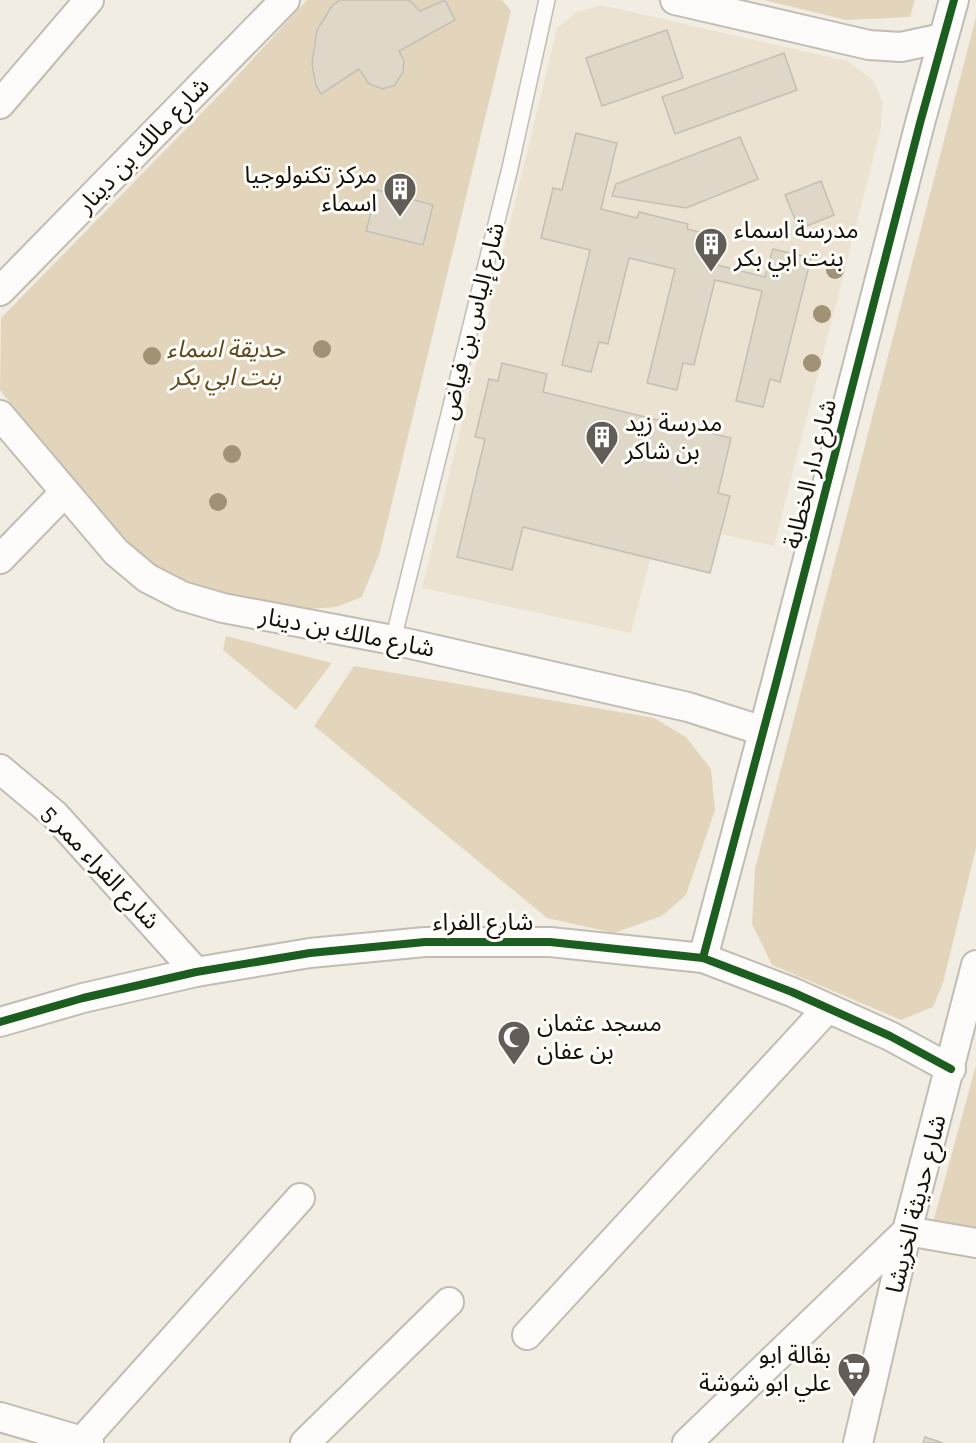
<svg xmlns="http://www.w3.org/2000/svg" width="976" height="1443" font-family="'Zilla Slab','Noto Sans Arabic',serif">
<rect width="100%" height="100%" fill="#f2ede3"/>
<!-- built -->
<polygon fill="#ece2d1" points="601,5 847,61 873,80 883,102 881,128 774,546 720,534 710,573 650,559 631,633 422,588 557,28 577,12"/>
<!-- green -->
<g fill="#e3d5bb">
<polygon points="307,0 502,0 511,11 380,552 362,597 336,607 309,609 201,589 157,569 96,512 0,390 1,318 226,88"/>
<polygon points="764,0 915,0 910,17 846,20"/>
<polygon points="976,17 976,848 943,983 933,1007 901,1020 772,965 752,924 755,869"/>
<polygon points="226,636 332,663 296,710 223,650"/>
<polygon points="354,666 654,718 686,737 711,769 715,810 686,895 662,916 614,933 547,918 314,726"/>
<polygon points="976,1065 976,1236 931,1230"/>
</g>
<!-- building -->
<g fill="#dfd7c8" stroke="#c3bfb7" stroke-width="1.5">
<polygon points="340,0 409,0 420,11 445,0 455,20 399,51 404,61 403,72 395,85 383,89 369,84 359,69 321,94 316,86 312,64 317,30 332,6"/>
<polygon points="667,30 683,78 602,106 586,58"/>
<polygon points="784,53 797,90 675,134 662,97"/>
<polygon points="576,133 617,143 601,209 637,218 639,212 688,224 687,229 723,238 717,265 765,277 773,249 811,258 780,382 770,379 763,407 736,401 762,291 715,280 694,365 683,363 677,390 647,383 675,269 629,258 608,344 599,342 591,372 562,365 590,250 541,238 553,188 562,190"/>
<polygon points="740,137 758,179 686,208 612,196 616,184"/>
<polygon points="821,181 834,215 799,229 785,195"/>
<polygon points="377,190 433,205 423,245 366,231"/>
<polygon points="502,363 547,374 543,392 731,438 718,493 730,496 710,573 523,527 512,570 457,557 485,439 475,437 489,379 498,381"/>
<polygon points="925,1437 943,1443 923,1443"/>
</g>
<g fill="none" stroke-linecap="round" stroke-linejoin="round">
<!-- lane casing -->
<g stroke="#c1bdb5" stroke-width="18">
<polyline id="lane" points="393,640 510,168 547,0"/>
</g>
<!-- street casing -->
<g stroke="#c1bdb5" stroke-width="32">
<g id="street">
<polyline points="675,0 869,45 901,47 943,38"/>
<polyline points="0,104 89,0"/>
<polyline points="0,291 285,0"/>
<polyline points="0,415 116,552 147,578 182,596 223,608 393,640 688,707 763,731"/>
<polyline points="0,559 65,492"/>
<polyline points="0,769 55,815 196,972"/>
<polyline points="703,958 775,687 920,123 954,0"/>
<polyline points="0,1022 83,998 196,972 310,953 425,942 550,942 703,958 792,992 890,1036 951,1069"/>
<polyline points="527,1335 827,1009"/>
<polyline points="0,1417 89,1443"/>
<polyline points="83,1440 300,1198"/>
<polyline points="305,1443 449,1302"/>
<polyline points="687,1443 907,1231 976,1243"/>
<polyline points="858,1443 907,1231 976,965"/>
</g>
</g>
<!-- lane -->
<use href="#lane" stroke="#fdfcfb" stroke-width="15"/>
<!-- street -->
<use href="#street" stroke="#fdfcfb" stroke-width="28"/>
<!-- cycleway casing -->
<g stroke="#fefdf9" stroke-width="11">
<g id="cycleway">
<polyline points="703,958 775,687 920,123 954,0"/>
<polyline points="0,1022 83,998 196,972 310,953 425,942 550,942 703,958 792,992 890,1036 951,1069"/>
</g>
</g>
<!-- cycleway -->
<use href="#cycleway" stroke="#1b5e20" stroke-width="8"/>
</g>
<!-- trees -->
<g fill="#a19276">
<circle cx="835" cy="270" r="9"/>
<circle cx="822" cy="314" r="9"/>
<circle cx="322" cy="349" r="9"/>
<circle cx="152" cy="356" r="9"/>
<circle cx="812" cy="363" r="9"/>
<circle cx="232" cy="454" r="9"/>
<circle cx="218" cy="502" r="9"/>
</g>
<!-- icons -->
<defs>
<g id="building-pin" transform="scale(1.725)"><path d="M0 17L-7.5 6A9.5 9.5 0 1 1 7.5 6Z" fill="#625e57" stroke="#fefdf9"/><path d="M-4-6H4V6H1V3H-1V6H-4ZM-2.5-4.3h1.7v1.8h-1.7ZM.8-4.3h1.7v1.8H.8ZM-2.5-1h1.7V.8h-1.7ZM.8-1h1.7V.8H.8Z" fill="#fff"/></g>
<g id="mosque-pin" transform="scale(1.725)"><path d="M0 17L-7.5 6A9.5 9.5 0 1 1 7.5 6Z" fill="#625e57" stroke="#fefdf9"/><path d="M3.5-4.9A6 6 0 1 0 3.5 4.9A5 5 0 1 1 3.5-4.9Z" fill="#fff"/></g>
<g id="supermarket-pin" transform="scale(1.725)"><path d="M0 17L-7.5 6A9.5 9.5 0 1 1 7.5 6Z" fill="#625e57" stroke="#fefdf9"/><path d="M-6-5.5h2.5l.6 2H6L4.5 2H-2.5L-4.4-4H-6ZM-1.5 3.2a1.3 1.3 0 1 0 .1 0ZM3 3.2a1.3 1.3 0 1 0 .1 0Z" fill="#fff"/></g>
</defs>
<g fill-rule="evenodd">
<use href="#building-pin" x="400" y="189"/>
<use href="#building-pin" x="711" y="244"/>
<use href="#building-pin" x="602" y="437"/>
<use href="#mosque-pin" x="514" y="1037"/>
<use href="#supermarket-pin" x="854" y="1369"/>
</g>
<g text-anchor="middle" stroke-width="6" stroke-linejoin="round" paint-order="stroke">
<!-- street labels -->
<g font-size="24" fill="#14110b" stroke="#fefdf9">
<text transform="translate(143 145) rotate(-46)" y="8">شارع مالك بن دينار</text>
<text transform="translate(472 321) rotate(-76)" y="8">شارع إلياس بن فياض</text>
<text transform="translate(810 474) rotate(-76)" y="8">شارع دار الخطابة</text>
<text transform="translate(347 632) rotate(11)" y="8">شارع مالك بن دينار</text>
<text transform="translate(101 867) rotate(47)" y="8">شارع الفراء ممر 5</text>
<text x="483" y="930">شارع الفراء</text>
<text transform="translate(916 1204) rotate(-76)" y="8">شارع حديثة الخريشا</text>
</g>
<!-- poi labels -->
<g font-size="24" fill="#14110b" stroke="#fefdf9" text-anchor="start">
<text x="377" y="183" text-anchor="end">مركز تكنولوجيا<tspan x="377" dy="28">اسماء</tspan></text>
<text x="734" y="238">مدرسة اسماء<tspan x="734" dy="28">بنت ابي بكر</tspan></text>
<text x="625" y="431">مدرسة زيد<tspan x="625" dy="28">بن شاكر</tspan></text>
<text x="537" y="1031">مسجد عثمان<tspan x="537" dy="28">بن عفان</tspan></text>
<text x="831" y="1363" text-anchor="end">بقالة ابو<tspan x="831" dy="28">علي ابو شوشة</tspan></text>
</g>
<!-- park labels -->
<g font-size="24" font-style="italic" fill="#5e481c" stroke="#fefdf9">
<text x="226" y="357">حديقة اسماء<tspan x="226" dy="28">بنت ابي بكر</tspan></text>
</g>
</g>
</svg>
